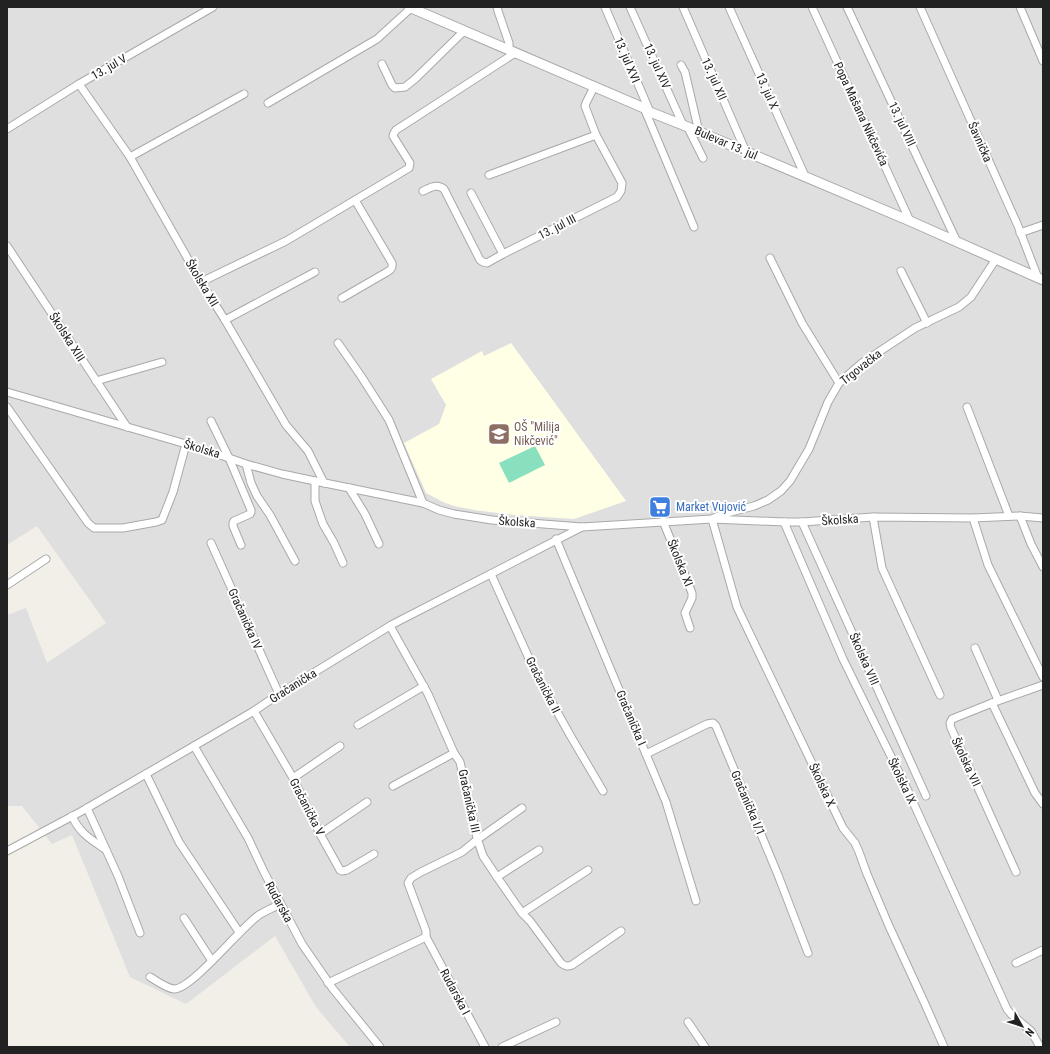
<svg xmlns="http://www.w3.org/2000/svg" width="1050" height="1054" font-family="'Roboto Condensed',sans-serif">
<rect width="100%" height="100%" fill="#f2efe9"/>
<!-- residential -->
<polygon fill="#e0dfdf" points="7,7 1043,7 1043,1047 350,1047 316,1007 275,936 186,1004 130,977 72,835 52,844 22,806 7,806 7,615 26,608 47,663 106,623 37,526 7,545"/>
<!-- education -->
<polygon fill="#ffffe5" points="511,343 541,384 626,501 574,519 515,515 474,510 454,506 443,502 426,493 404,443 439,424 446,405 431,379 482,351 484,356"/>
<!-- pitch -->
<polygon fill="#88e0be" points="535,446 545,465 509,483 499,463"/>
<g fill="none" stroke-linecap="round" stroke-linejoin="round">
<!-- minor casing -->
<g stroke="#a9a9a9" stroke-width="9">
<g id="minor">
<polyline points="497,7 498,11 509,43 509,50"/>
<polyline points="605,7 650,112"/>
<polyline points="630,7 683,125"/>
<polyline points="683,7 746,152"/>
<polyline points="729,7 805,176"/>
<polyline points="812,7 910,221"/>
<polyline points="847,7 957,242"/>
<polyline points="920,7 1018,226 1038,278"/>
<polyline points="1020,7 1043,61"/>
<polyline points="382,64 392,85 395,88 405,87 415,79 464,31"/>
<polyline points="681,65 685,72 699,132"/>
<polyline points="79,84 130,157 201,282 225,320 286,425 308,451 324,483"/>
<polyline points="268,103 377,39 411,8"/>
<polyline points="644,108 694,227"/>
<polyline points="687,126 703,158"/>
<polyline points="7,129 79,84 213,7"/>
<polyline points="130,157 244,94"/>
<polyline points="489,175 596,135"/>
<path d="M423,191c7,-3 14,-8 21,-2l36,71 3,2 4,1 16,-9 114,-57 4,-6 1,-8 -26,-48 -11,-29 1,-3 8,-16"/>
<polyline points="471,193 503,254"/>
<polyline points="1020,233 1043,225"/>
<polyline points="7,246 127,427"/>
<polyline points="770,258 802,323 839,383"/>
<polyline points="901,271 927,323"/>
<polyline points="201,282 286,241 409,168 410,163 393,136 394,133 396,130 515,53"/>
<path d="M342,298l45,-26c4,-2 6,-4 5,-9l-37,-63"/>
<polyline points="225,320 315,272"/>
<polyline points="338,343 361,376 389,420 423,503"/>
<polyline points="96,381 162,362"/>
<polyline points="7,392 186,444 229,458 246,464 282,474 315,481 423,503 439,510 454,514 492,520 582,527 712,519 784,522 802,522 873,517 973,518 1020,516 1043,518"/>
<polyline points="7,407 88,523 94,528 123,528 156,522 162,520 173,492 186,444"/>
<polyline points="967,407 1009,516"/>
<polyline points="211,421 229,458 251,510 251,512 250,514 234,521 233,523 233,526 241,545"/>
<polyline points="246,464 251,483 257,496 270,515 295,561"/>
<polyline points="315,481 315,501 323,524 334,543 343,563"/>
<polyline points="349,488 365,514 379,544"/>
<polyline points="1020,516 1031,544 1043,567"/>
<polyline points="873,517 882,568 940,695"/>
<polyline points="714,518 723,514 754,506 768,500 781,491 790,481 809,449 828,402 839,383 862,363 915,328 959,307 971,297 996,259"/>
<polyline points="973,518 988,565 1043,677"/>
<polyline points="712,519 737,607 843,828 855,843 859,852 867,874 889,926 925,1004 944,1047"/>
<polyline points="663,521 692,593 692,598 685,613 690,628"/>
<polyline points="784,522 843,659 908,791 1007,1009 1011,1014 1031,1031 1040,1047"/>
<polyline points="802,522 926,796"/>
<polyline points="556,539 666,802 696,901"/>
<polyline points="211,543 279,694"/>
<polyline points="491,574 536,674 570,735 603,791"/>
<polyline points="7,585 46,559"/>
<path d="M390,626l38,68 26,59 6,9 17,76 6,18 14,21 25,36 8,8 31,42c4,3 6,4 11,2l49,-34"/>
<polyline points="975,648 998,700"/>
<polyline points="992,703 1035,793 1043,804"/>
<polyline points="254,711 293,778 320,834 340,870 342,871 347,870 374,854"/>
<polyline points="358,725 424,686"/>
<polyline points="194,746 248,838 264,872 302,944 333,989 380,1047"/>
<polyline points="646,754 707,724 713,723 716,726 778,875 808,953"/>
<polyline points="146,774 179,842 239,932"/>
<polyline points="293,778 340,746"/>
<polyline points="393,786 454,753"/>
<polyline points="87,808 118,876 140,933"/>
<path d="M72,816c8,18 19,23 34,34"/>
<polyline points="320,834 367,802"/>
<polyline points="7,851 82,811 194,746 254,711 279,694 393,624 582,527"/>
<polyline points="1016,872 951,728 950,723 952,719 992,703 1043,685"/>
<polyline points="497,877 539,850"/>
<polyline points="522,913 588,870"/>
<polyline points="184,918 212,961"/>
<polyline points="426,937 485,1047"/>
<polyline points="1016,963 1043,950"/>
<path d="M150,977c7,4 16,11 24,12 17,1 67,-62 85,-74 6,-4 14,-7 21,-11"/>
<polyline points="328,983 426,937 426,931 408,883 411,878 421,872 462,852 478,839 522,808"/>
<polyline points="688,1022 705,1047"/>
<polyline points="502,1047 556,1022"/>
</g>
</g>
<!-- tertiary casing -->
<g stroke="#a9a9a9" stroke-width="11">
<polyline id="tertiary" points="409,7 644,108 650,112 683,125 910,221 1043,280"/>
</g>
<!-- minor -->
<use href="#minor" stroke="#fff" stroke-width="7"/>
<!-- tertiary -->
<use href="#tertiary" stroke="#fff" stroke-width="9"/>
</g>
<!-- icons -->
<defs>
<g id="school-square" transform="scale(1.15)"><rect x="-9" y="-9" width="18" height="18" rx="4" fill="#8d6e63" stroke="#fff"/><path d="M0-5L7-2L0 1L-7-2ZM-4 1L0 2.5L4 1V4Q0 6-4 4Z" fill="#fff"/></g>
<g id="supermarket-square" transform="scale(1.15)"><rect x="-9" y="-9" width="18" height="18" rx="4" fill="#3f7fe0" stroke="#fff"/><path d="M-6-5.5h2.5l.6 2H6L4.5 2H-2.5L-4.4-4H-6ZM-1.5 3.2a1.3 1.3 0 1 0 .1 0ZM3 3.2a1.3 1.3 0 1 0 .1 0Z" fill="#fff"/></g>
</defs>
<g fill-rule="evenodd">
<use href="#school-square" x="499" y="434"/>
<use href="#supermarket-square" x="660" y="507"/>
</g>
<g text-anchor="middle" stroke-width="4" stroke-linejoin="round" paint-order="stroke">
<!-- street labels -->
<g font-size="12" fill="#222" stroke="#fff">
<text transform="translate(627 60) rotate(67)" y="4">13. jul XVI</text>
<text transform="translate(657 66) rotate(66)" y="4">13. jul XIV</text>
<text transform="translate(109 67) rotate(-30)" y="4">13. jul V</text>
<text transform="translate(714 79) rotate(66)" y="4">13. jul XII</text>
<text transform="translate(767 91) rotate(66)" y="4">13. jul X</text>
<text transform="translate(861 114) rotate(65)" y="4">Popa Mašana Nikčevića</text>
<text transform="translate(902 124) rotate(65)" y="4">13. jul VIII</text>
<text transform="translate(980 142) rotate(66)" y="4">Šavnička</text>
<text transform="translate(726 143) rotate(23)" y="4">Bulevar 13. jul</text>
<text transform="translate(557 227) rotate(-27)" y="4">13. jul III</text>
<text transform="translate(202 283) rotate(59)" y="4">Školska XII</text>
<text transform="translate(67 337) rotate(57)" y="4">Školska XIII</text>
<text transform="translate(861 367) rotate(-38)" y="4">Trgovačka</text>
<text transform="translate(202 449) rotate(17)" y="4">Školska</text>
<text transform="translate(840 520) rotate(-4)" y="4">Školska</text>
<text transform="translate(517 522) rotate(4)" y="4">Školska</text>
<text transform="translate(680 563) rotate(68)" y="4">Školska XI</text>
<text transform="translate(245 619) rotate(66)" y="4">Gračanička IV</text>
<text transform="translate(864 659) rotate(66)" y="4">Školska VIII</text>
<text transform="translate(543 685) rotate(63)" y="4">Gračanička II</text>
<text transform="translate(293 686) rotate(-32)" y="4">Gračanička</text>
<text transform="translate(631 718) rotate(67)" y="4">Gračanička I</text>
<text transform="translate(966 762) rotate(65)" y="4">Školska VII</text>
<text transform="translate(902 781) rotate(64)" y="4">Školska IX</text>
<text transform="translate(822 785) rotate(65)" y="4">Školska X</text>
<text transform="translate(469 801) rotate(78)" y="4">Gračanička III</text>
<text transform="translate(748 803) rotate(67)" y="4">Gračanička I/1</text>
<text transform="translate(307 807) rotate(63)" y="4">Gračanička V</text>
<text transform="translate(279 902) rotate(62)" y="4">Rudarska</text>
<text transform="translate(455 992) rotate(62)" y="4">Rudarska I</text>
</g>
<!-- education labels -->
<g font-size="12" fill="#785e54" stroke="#fff" text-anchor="start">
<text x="514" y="431">OŠ "Milija<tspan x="514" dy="14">Nikčević"</tspan></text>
</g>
<!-- shop labels -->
<g font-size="12" fill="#366cbe" stroke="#fff" text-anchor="start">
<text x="676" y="511">Market Vujović</text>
</g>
</g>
<!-- border -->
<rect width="1050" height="1054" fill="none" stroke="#222222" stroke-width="16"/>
<!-- north arrow -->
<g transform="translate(1022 1026) rotate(129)" stroke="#ffffff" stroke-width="3" paint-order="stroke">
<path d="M0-3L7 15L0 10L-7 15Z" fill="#222222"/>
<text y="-6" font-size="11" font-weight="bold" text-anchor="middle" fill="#222222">N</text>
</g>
</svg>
